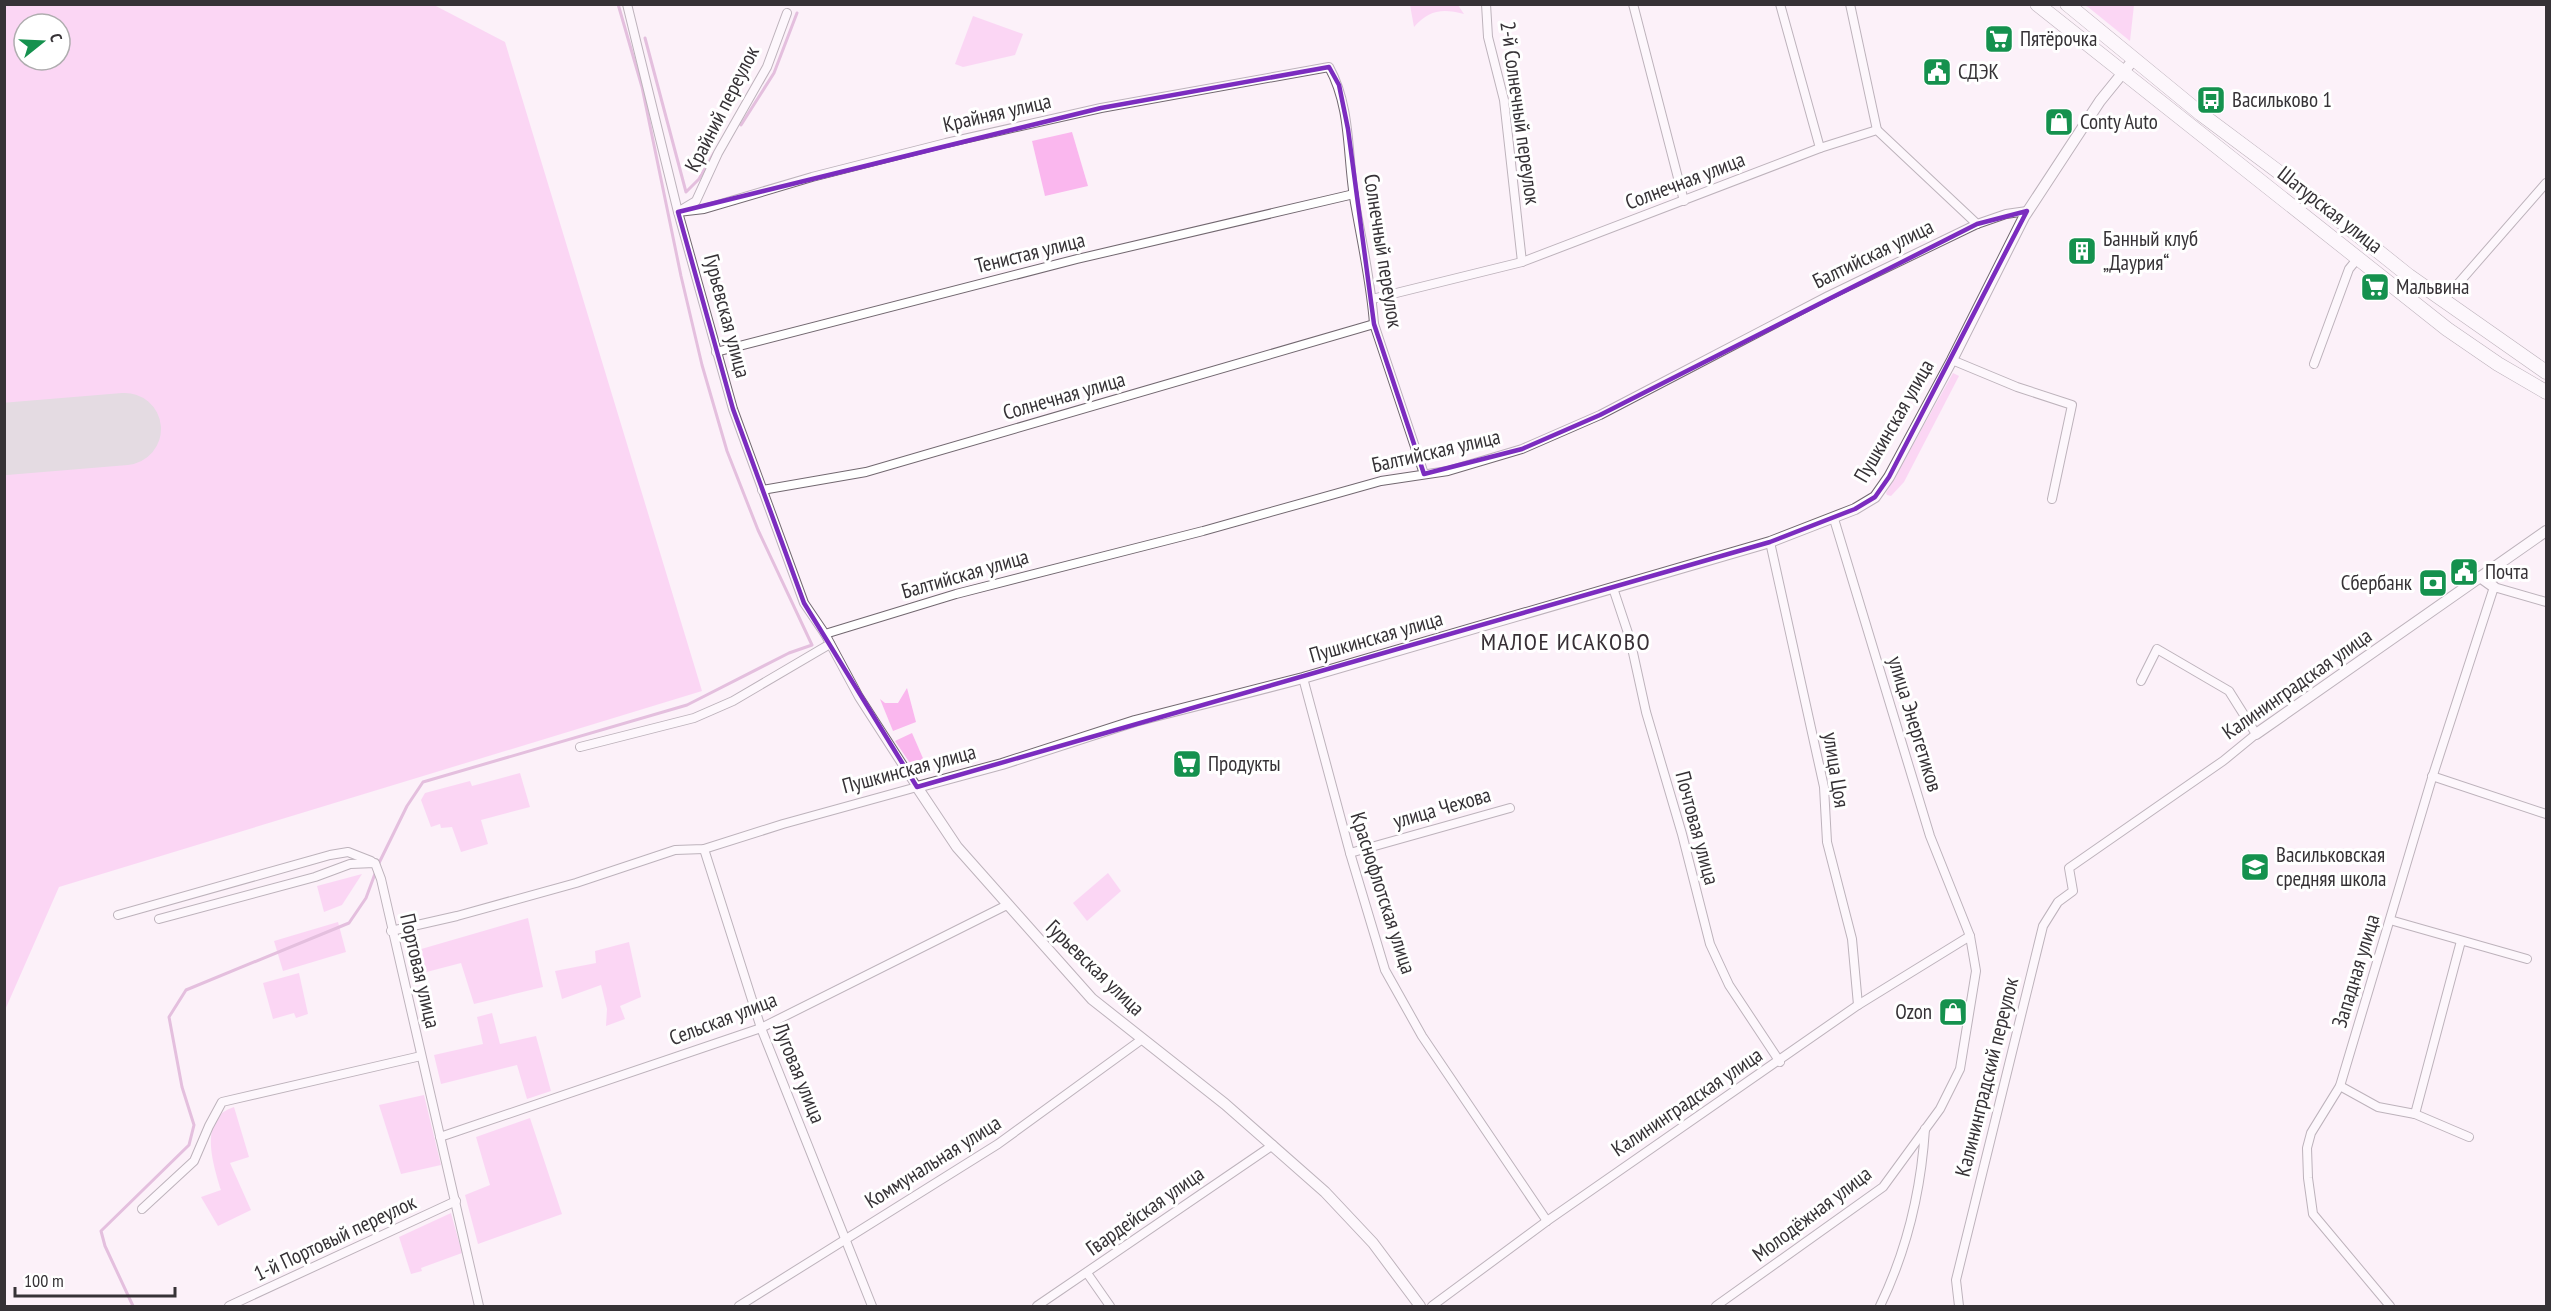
<svg xmlns="http://www.w3.org/2000/svg" width="2551" height="1311" font-family="'PT Sans Narrow',sans-serif">
<rect width="100%" height="100%" fill="#fcf1f9"/>
<!-- green -->
<g fill="#fab7ee" fill-rule="evenodd">
<path d="M5,4l429,1 71,37 197,649 -643,196 -54,123v-560l124,-11 -2,-20 -122,11zM24,24h36v36h-36z"/>
<path d="M1410,5h48l6,9c-22,-6 -35,-4 -50,13z"/>
<polygon points="2084,5 2134,5 2130,41 2088,7"/>
<polygon points="973,16 1023,34 1015,55 963,67 955,64"/>
<polygon points="1072,132 1088,186 1045,196 1032,141"/>
<polygon points="1953,373 1959,376 1904,482 1891,496 1887,495 1886,493"/>
<polygon points="907,688 916,722 893,731 880,699 885,703 898,703"/>
<polygon points="912,733 929,772 918,775 895,741"/>
<polygon points="520,773 530,807 481,820 488,844 461,852 452,827 441,828 440,824 431,827 421,800 425,793 470,781 472,786"/>
<polygon points="1108,873 1121,891 1087,921 1073,903"/>
<polygon points="362,874 342,905 324,912 317,886"/>
<polygon points="528,918 543,987 474,1004 461,963 415,975 411,952"/>
<polygon points="338,922 346,952 283,971 274,941"/>
<polygon points="629,942 641,997 620,1006 625,1019 606,1026 607,1009 601,985 562,999 555,971 596,963 595,951"/>
<polygon points="299,973 308,1014 296,1018 294,1013 273,1019 263,983"/>
<polygon points="492,1013 500,1044 536,1036 551,1091 527,1099 517,1065 441,1084 434,1055 483,1044 477,1017"/>
<polygon points="424,1095 441,1165 401,1174 379,1105"/>
<path d="M234,1107l15,50 -19,6 21,47 -33,16 -17,-29 20,-7c-8,-27 -23,-72 13,-83z"/>
<polygon points="530,1118 562,1214 478,1244 465,1195 490,1185 476,1137"/>
<polygon points="451,1213 462,1253 421,1268 422,1271 411,1274 399,1237"/>
</g>
<g fill="none" stroke-linecap="round" stroke-linejoin="round">
<!-- stream -->
<g stroke="#c783bc" stroke-width="3">
<polyline points="645,38 686,192 699,179 714,153"/>
<polyline points="741,125 774,73 797,13"/>
<polyline points="378,865 407,806 423,782 687,705 789,653 812,645 758,530 727,451 702,365 681,276 642,87 618,4"/>
<polyline points="133,1306 105,1246 101,1231 189,1145 194,1125 182,1087 169,1017 186,990 349,923 366,898 376,871"/>
</g>
<!-- runway -->
<polyline stroke="#c8c0c6" stroke-width="72" points="4,439 125,429"/>
<!-- minor casing -->
<g stroke="#726870" stroke-width="10">
<g id="minor">
<polyline points="627,4 678,212 733,409 804,603 825,634 956,594 1203,531 1381,481 1448,471 1522,449 1600,415 1828,296 1977,224 2006,214 2027,211"/>
<polyline points="1486,4 1488,37 1504,100 1522,262"/>
<polyline points="1633,4 1684,201"/>
<polyline points="1780,4 1820,148"/>
<polyline points="1850,4 1877,130"/>
<polyline points="681,210 696,201 718,153 767,67 787,13"/>
<path d="M678,212l26,-3 108,-32 134,-34 155,-35 228,-41c22,40 18,85 25,130 7,42 17,84 20,127l50,150"/>
<polyline points="1372,299 1522,262 1820,148 1877,130 1977,224"/>
<polyline points="2443,301 2546,183"/>
<polyline points="716,352 1077,259 1354,194"/>
<polyline points="1952,360 2017,387 2072,405 2052,499"/>
<polyline points="2314,364 2349,269 2358,258"/>
<polyline points="762,490 866,472 1374,324"/>
<polyline points="1770,542 1824,787 1827,842 1852,939 1858,1005"/>
<polyline points="1613,588 1630,639 1646,712 1682,834 1710,944 1729,985 1780,1062"/>
<polyline points="1303,678 1350,853 1385,970 1422,1036 1547,1221"/>
<polyline points="580,747 694,718 733,701 830,644"/>
<polyline points="2432,776 2546,814"/>
<polyline points="704,849 761,1028 872,1306"/>
<polyline points="1350,853 1510,808"/>
<polyline points="118,915 330,855 348,852 371,861"/>
<polyline points="159,919 315,877 350,864 375,863 381,879 479,1306"/>
<polyline points="2390,920 2527,959"/>
<polyline points="391,931 457,916 576,883 675,850 704,849 783,824 917,787 859,697 825,634"/>
<polyline points="2340,1086 2378,1107 2415,1114 2469,1137"/>
<polyline points="2415,1114 2461,941"/>
<polyline points="440,1137 761,1028 1007,905"/>
<polyline points="142,1209 194,1161 209,1126 222,1102 421,1056"/>
<polyline points="1087,1273 1110,1306"/>
<polyline points="229,1306 456,1201"/>
<polyline points="739,1306 998,1144 1141,1040"/>
<polyline points="1037,1306 1273,1145"/>
<polyline points="1432,1306 1547,1221 1858,1005 1970,936"/>
<polyline points="1716,1306 1883,1187 1940,1109 1960,1069 1976,971 1970,936 1930,836 1834,519"/>
<path d="M1880,1306c27,-56 41,-115 45,-177"/>
<polyline points="1959,1306 1956,1280 2043,926 2058,902 2073,891 2069,868 2223,761 2256,734 2229,691 2157,649 2141,681"/>
<polyline points="2390,1306 2313,1214 2308,1178 2307,1148 2311,1133 2340,1086 2432,778 2494,587 2546,602"/>
</g>
</g>
<!-- tertiary casing -->
<g stroke="#726870" stroke-width="12">
<g id="tertiary">
<polyline points="2480,577 2494,587"/>
<polyline points="2256,734 2546,531"/>
<polyline points="1420,1306 1373,1243 1325,1192 1225,1104 1092,999 957,847 917,787 1002,764 1135,721 1303,678 1770,542 1855,509 1875,497 1889,477 1952,360 2024,217 2100,101 2134,59"/>
</g>
</g>
<!-- primary casing -->
<g stroke="#726870" stroke-width="15">
<g id="primary">
<polyline points="2037,4 2447,329 2498,364 2546,392"/>
<polyline points="2067,4 2201,114 2284,176 2409,276 2546,372"/>
</g>
</g>
<!-- minor -->
<use href="#minor" stroke="#fff" stroke-width="8"/>
<!-- tertiary -->
<use href="#tertiary" stroke="#fff" stroke-width="10"/>
<!-- primary -->
<use href="#primary" stroke="#fff" stroke-width="14"/>
</g>
<!-- marked area -->
<path d="M0 0H2551V1311H0ZM1329,67l10,18 9,44 26,195 50,150 98,-25 78,-34 377,-191 50,-13 -138,266 -14,20 -20,12 -85,33 -853,245 -113,-184 -71,-194 -55,-197 423,-104z" fill="#fcf1f9" fill-opacity=".55" fill-rule="evenodd"/>
<path fill="none" stroke="#7b2cbf" stroke-width="4.5" stroke-linejoin="round" d="M1329,67l10,18 9,44 26,195 50,150 98,-25 78,-34 377,-191 50,-13 -138,266 -14,20 -20,12 -85,33 -853,245 -113,-184 -71,-194 -55,-197 423,-104z"/>
<!-- icons -->
<defs>
<g id="supermarket-square" transform="scale(1.5)"><rect x="-9" y="-9" width="18" height="18" rx="4" fill="#15914e" stroke="#fff"/><path d="M-6-5.5h2.5l.6 2H6L4.5 2H-2.5L-4.4-4H-6ZM-1.5 3.2a1.3 1.3 0 1 0 .1 0ZM3 3.2a1.3 1.3 0 1 0 .1 0Z" fill="#fff"/></g>
<g id="civic-square" transform="scale(1.5)"><rect x="-9" y="-9" width="18" height="18" rx="4" fill="#15914e" stroke="#fff"/><path d="M-.6-6.5H3V-4.5H.6V-3L4-1V1h2V6H-6V1h2V-1L-.6-3ZM-1.2 2.5V6h2.4V2.5Z" fill="#fff"/></g>
<g id="bus-square" transform="scale(1.5)"><rect x="-9" y="-9" width="18" height="18" rx="4" fill="#15914e" stroke="#fff"/><path d="M-5-6H5V4H4V6H2V4H-2V6H-4V4H-5ZM-3.5-4V0h7V-4ZM-3.5 1.2v1.5H-2V1.2ZM2 1.2v1.5H3.5V1.2Z" fill="#fff"/></g>
<g id="shop-square" transform="scale(1.5)"><rect x="-9" y="-9" width="18" height="18" rx="4" fill="#15914e" stroke="#fff"/><path d="M-5-2.5h2.3a2.7 3.5 0 0 1 5.4 0H5L5.5 6h-11ZM-1.5-2.5h3a1.5 2.3 0 0 0-3 0Z" fill="#fff"/></g>
<g id="building-square" transform="scale(1.5)"><rect x="-9" y="-9" width="18" height="18" rx="4" fill="#15914e" stroke="#fff"/><path d="M-4-6H4V6H1V3H-1V6H-4ZM-2.5-4.3h1.7v1.8h-1.7ZM.8-4.3h1.7v1.8H.8ZM-2.5-1h1.7V.8h-1.7ZM.8-1h1.7V.8H.8Z" fill="#fff"/></g>
<g id="bank-square" transform="scale(1.5)"><rect x="-9" y="-9" width="18" height="18" rx="4" fill="#15914e" stroke="#fff"/><path d="M-6-4H6V4H-6ZM0-2.3a2.3 2.3 0 1 0 0 4.6a2.3 2.3 0 1 0 0-4.6Z" fill="#fff"/></g>
<g id="school-square" transform="scale(1.5)"><rect x="-9" y="-9" width="18" height="18" rx="4" fill="#15914e" stroke="#fff"/><path d="M0-5L7-2L0 1L-7-2ZM-4 1L0 2.5L4 1V4Q0 6-4 4Z" fill="#fff"/></g>
</defs>
<g fill-rule="evenodd">
<use href="#supermarket-square" x="1999" y="39"/>
<use href="#civic-square" x="1937" y="72"/>
<use href="#bus-square" x="2211" y="100"/>
<use href="#shop-square" x="2059" y="122"/>
<use href="#building-square" x="2082" y="251"/>
<use href="#supermarket-square" x="2375" y="287"/>
<use href="#civic-square" x="2464" y="572"/>
<use href="#bank-square" x="2433" y="583"/>
<use href="#supermarket-square" x="1187" y="764"/>
<use href="#school-square" x="2255" y="867"/>
<use href="#shop-square" x="1953" y="1012"/>
</g>
<g text-anchor="middle" stroke-width="6" stroke-linejoin="round" paint-order="stroke">
<!-- poi labels -->
<g font-size="21" fill="#363236" stroke="#fff" text-anchor="start">
<text x="2020" y="46">Пятёрочка</text>
<text x="1958" y="79">СДЭК</text>
<text x="2232" y="107">Васильково 1</text>
<text x="2080" y="129">Conty Auto</text>
<text x="2103" y="246">Банный клуб<tspan x="2103" dy="24">„Даурия“</tspan></text>
<text x="2396" y="294">Мальвина</text>
<text x="2485" y="579">Почта</text>
<text x="2412" y="590" text-anchor="end">Сбербанк</text>
<text x="1208" y="771">Продукты</text>
<text x="2276" y="862">Васильковская<tspan x="2276" dy="24">средняя школа</tspan></text>
<text x="1932" y="1019" text-anchor="end">Ozon</text>
</g>
<!-- street labels -->
<g font-size="21" fill="#363236" stroke="#fff">
<text transform="translate(722 109) rotate(-63)" y="7">Крайний переулок</text>
<text transform="translate(997 113) rotate(-13)" y="7">Крайняя улица</text>
<text transform="translate(1520 113) rotate(82)" y="7">2-й Солнечный переулок</text>
<text transform="translate(1685 181) rotate(-21)" y="7">Солнечная улица</text>
<text transform="translate(2330 210) rotate(38)" y="7">Шатурская улица</text>
<text transform="translate(1383 251) rotate(81)" y="7">Солнечный переулок</text>
<text transform="translate(1030 253) rotate(-14)" y="7">Тенистая улица</text>
<text transform="translate(1873 254) rotate(-26)" y="7">Балтийская улица</text>
<text transform="translate(727 316) rotate(75)" y="7">Гурьевская улица</text>
<text transform="translate(1064 396) rotate(-16)" y="7">Солнечная улица</text>
<text transform="translate(1894 421) rotate(-60)" y="7">Пушкинская улица</text>
<text transform="translate(1436 451) rotate(-13)" y="7">Балтийская улица</text>
<text transform="translate(965 574) rotate(-16)" y="7">Балтийская улица</text>
<text transform="translate(1376 637) rotate(-16)" y="7">Пушкинская улица</text>
<text transform="translate(2297 684) rotate(-35)" y="7">Калининградская улица</text>
<text transform="translate(1915 724) rotate(73)" y="7">улица Энергетиков</text>
<text transform="translate(909 769) rotate(-15)" y="7">Пушкинская улица</text>
<text transform="translate(1836 770) rotate(81)" y="7">улица Цоя</text>
<text transform="translate(1442 808) rotate(-16)" y="7">улица Чехова</text>
<text transform="translate(1697 828) rotate(75)" y="7">Почтовая улица</text>
<text transform="translate(1383 893) rotate(72)" y="7">Краснофлотская улица</text>
<text transform="translate(1095 968) rotate(44)" y="7">Гурьевская улица</text>
<text transform="translate(420 971) rotate(77)" y="7">Портовая улица</text>
<text transform="translate(2356 971) rotate(-73)" y="7">Западная улица</text>
<text transform="translate(723 1019) rotate(-21)" y="7">Сельская улица</text>
<text transform="translate(799 1073) rotate(68)" y="7">Луговая улица</text>
<text transform="translate(1987 1077) rotate(-76)" y="7">Калининградский переулок</text>
<text transform="translate(1687 1102) rotate(-34)" y="7">Калининградская улица</text>
<text transform="translate(933 1162) rotate(-32)" y="7">Коммунальная улица</text>
<text transform="translate(1145 1211) rotate(-35)" y="7">Гвардейская улица</text>
<text transform="translate(1812 1214) rotate(-37)" y="7">Молодёжная улица</text>
<text transform="translate(335 1238) rotate(-25)" y="7">1-й Портовый переулок</text>
</g>
<!-- quarter labels -->
<g font-size="24" letter-spacing="1.5" fill="#372f35" stroke="#fff">
<text x="1566" y="650">МАЛОЕ ИСАКОВО</text>
</g>
</g>
<!-- border -->
<rect width="2551" height="1311" fill="none" stroke="#363236" stroke-width="12"/>
<!-- north arrow -->
<g transform="translate(42 42) rotate(72)"><circle r="28" fill="#ffffff" stroke="#afadaf" stroke-width="1.5"/>
<path d="M0-4.5L10 22L0 15L-10 22Z" fill="#15914e"/>
<text y="-9" font-size="16" font-weight="bold" text-anchor="middle" fill="#363236">С</text>
</g>
<!-- scale -->
<path d="M15 1287v9h160v-9" fill="none" stroke="#363236" stroke-width="3"/>
<text x="24" y="1287" font-size="18" fill="#363236" stroke="#ffffff" stroke-width="4.5" paint-order="stroke">100 m</text>
</svg>
